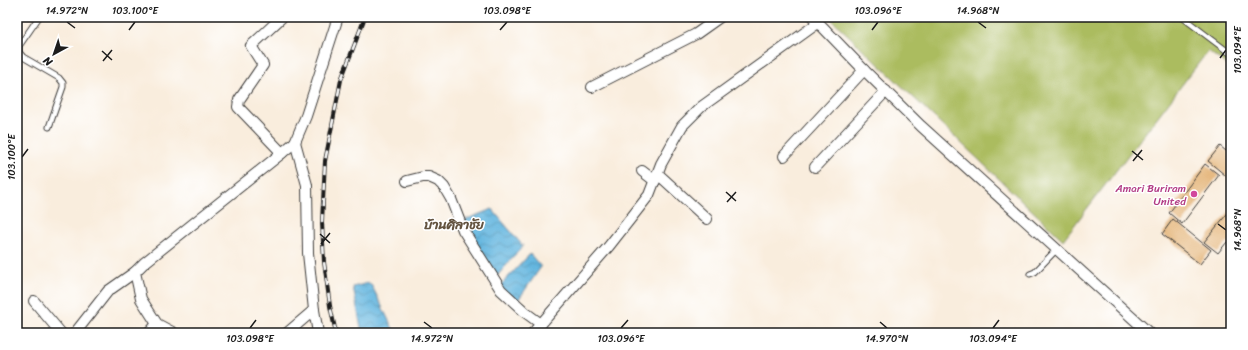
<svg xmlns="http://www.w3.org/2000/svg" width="1248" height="350" font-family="Sriracha,'Playpen Sans Thai',sans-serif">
<defs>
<pattern id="water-waves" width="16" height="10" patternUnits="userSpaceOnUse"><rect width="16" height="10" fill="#64b6df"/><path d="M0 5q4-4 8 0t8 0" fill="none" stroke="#5293b4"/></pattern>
</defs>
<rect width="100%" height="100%" fill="#fff"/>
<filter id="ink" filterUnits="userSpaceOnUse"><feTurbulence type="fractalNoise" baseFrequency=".025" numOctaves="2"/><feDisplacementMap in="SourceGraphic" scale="8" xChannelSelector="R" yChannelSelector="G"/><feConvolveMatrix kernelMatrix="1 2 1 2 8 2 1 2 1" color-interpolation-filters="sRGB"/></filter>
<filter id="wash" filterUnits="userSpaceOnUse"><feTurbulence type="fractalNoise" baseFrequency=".012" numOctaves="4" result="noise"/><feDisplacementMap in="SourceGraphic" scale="16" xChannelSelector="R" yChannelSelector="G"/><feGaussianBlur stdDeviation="0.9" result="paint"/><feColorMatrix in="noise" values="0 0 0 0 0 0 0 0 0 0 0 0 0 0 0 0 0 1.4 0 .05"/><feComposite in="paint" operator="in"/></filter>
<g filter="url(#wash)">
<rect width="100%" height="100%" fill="#f9eddd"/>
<!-- pitch -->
<polygon fill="#abbc5f" stroke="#646c3e" points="829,17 1231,17 1231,68 1208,51 1063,240"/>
<!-- water -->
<g fill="url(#water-waves)" stroke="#40697e">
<polygon points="492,209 523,246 497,276 462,221"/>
<polygon points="530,254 541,267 514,306 498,288"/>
<polygon points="368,283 372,286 395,333 362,333 353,287"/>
</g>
<g id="blocks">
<!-- building -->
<g fill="#e6ba82">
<polygon points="1231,144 1231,180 1208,161 1220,146 1226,151"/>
<polygon points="1205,164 1219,175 1182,224 1169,213"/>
<polygon points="1231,209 1231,246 1227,242 1218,253 1204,242"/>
<polygon points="1173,219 1211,250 1200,264 1162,234"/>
</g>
</g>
</g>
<g filter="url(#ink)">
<use href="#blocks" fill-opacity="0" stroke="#3d3b39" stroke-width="1"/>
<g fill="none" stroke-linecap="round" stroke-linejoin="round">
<!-- lane casing -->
<g stroke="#3d3b39" stroke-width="7">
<g id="lane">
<polyline points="39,17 19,46 19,52 23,57 59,78 63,83 63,87 49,127"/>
<polyline points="1182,17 1231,54"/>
<polyline points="1030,274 1035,272 1057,249"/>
</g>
</g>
<!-- street casing -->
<g stroke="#3d3b39" stroke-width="12">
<g id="street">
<polyline points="813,17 864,70 921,126 1149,333"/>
<polyline points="592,87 696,34 720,17"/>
<polyline points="295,142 307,185 308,253 314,310 318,333"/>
<polyline points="282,153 238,107 239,100 263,65 251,46 282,17"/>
<polyline points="784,156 864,70"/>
<polyline points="815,167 886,91"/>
<polyline points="642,171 655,181"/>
<polyline points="658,174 707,219"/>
<polyline points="407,181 423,177 429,177 438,181 444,187 451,199 463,230 501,290 526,313 541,324"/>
<polyline points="34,301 61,333"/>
<polyline points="75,333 108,291 135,272"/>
<polyline points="149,333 157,324"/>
<polyline points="174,333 157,324 141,299 135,272 144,263 282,153 295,142 306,116 338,17"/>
<polyline points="287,333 314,310"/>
<polyline points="533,333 609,246 649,195 661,164 682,126 701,107 818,23"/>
</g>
</g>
<!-- lane -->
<use href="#lane" stroke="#fff" stroke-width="5"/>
<!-- street -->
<use href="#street" stroke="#fff" stroke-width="10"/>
<!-- rail casing -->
<g stroke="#1c1c1c" stroke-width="4">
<polyline id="rail" points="336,333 330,306 324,262 322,222 325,161 341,80 365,17"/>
</g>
<!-- rail -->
<use href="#rail" stroke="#fff" stroke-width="2.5" stroke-dasharray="8" stroke-linecap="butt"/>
</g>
</g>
<!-- ticks -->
<path fill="none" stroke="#1c1c1c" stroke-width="1.5" d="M67,22l8,6M978,22l8,6M129,30l6,-8M500,30l7,-8M872,30l6,-8M102,51l10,9M1220,58l6,-8M103,61l9,-11M1132,151l11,9M22,157l6,-8M1133,161l9,-11M726,192l10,9M727,202l9,-10M1218,224l8,6M320,234l10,9M321,244l9,-11M424,322l8,6M880,322l7,6M250,328l6,-8M621,328l7,-8M993,328l6,-8"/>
<!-- markers -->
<circle fill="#d1479c" stroke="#fff" stroke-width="1.5" cx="1194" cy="194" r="4"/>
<g text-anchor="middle" stroke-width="3" stroke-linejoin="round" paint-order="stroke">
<!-- hotel labels -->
<g font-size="11" fill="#b23c85" stroke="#fff" text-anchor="end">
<text x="1186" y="192">Amari Buriram<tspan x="1186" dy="13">United</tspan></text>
</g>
<!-- quarter labels -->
<g font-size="13" font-weight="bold" fill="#635340" stroke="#fff">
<text x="454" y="229">บ้านศิลาชัย</text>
</g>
</g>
<!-- margin -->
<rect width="1248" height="350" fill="none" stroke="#fff" stroke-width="44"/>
<!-- north arrow -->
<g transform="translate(54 54) rotate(220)" stroke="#ffffff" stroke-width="3" paint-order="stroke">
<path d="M0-3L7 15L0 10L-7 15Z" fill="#1c1c1c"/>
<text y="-6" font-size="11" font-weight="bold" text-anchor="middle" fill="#1c1c1c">N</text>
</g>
<rect x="22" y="22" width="1204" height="306" fill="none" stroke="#1c1c1c" stroke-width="1.5"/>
<g font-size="10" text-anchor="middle" fill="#1c1c1c">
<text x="67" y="14">14.972°N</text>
<text x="135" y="14">103.100°E</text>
<text x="507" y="14">103.098°E</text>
<text x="878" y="14">103.096°E</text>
<text x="978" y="14">14.968°N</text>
<text transform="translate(1237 50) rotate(-90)" y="4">103.094°E</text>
<text transform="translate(11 157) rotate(-90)" y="4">103.100°E</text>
<text transform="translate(1237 230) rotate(-90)" y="4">14.968°N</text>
<text x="250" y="342">103.098°E</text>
<text x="432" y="342">14.972°N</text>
<text x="621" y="342">103.096°E</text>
<text x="887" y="342">14.970°N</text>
<text x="993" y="342">103.094°E</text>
</g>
</svg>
